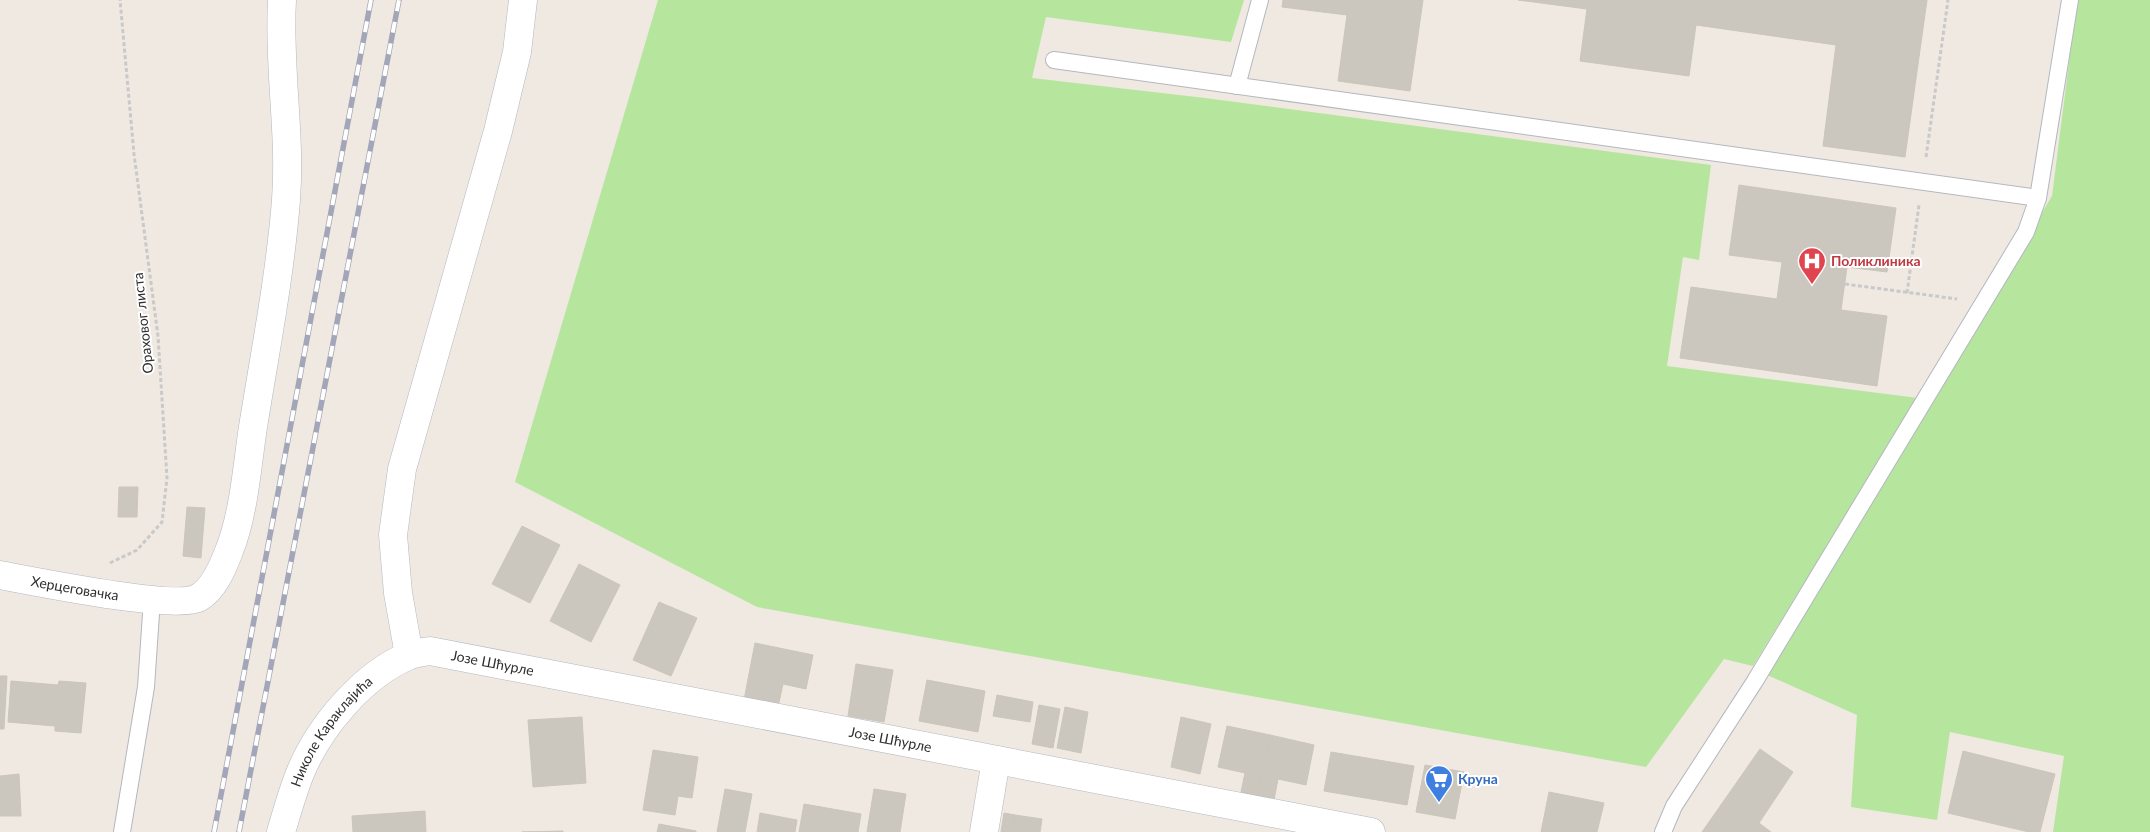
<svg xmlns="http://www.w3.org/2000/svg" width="2150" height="832" font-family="Lato,sans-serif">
<rect width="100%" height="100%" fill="#efe9e1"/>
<!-- green -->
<g fill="#b6e59e">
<polygon points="658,0 1244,0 1231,42 1046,17 1032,78 1205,98 1711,165 1699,260 1683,257 1667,366 1918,398 1753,666 1724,659 1646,767 757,607 515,482"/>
<polygon points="2077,0 2150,0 2150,832 2053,832 2064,756 1950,732 1937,820 1851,807 1857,715 1765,674 2052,196"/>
</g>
<!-- building -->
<g fill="#cbc7bf" stroke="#cbc5ba">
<polygon points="1283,0 1349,0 1347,15 1282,7"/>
<polygon points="1349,0 1423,0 1410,91 1338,81"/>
<polygon points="1518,0 1927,0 1905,157 1823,146 1836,45 1696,25 1689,76 1580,61 1587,9"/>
<polygon points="1739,185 1896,208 1887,272 1847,267 1841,310 1887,316 1877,386 1680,358 1691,287 1777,299 1782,262 1729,255"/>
<polygon points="119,487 138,487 137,517 118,517"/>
<polygon points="187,507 205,508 201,558 183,556"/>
<polygon points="522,526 560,545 530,603 492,584"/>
<polygon points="579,564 620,585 591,642 550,621"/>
<polygon points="659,602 697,618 671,676 633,660"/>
<polygon points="755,643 813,655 806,689 783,684 778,707 744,700"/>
<polygon points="856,664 893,670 884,722 848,716"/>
<polygon points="0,676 7,676 4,729 0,729"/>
<polygon points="927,680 985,691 978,732 919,721"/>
<polygon points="11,681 58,685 59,681 86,683 81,733 55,731 55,726 8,722"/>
<polygon points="997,695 1033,702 1030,722 993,716"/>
<polygon points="1039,705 1060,709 1053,748 1032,744"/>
<polygon points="1065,707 1088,712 1081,753 1057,748"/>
<polygon points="582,717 586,783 533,787 528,720"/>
<polygon points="1181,717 1211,724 1200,774 1171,767"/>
<polygon points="1227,726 1270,735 1257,796 1241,792 1245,773 1218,767"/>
<polygon points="1270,735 1314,745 1306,785 1278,779 1274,800 1257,796"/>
<polygon points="1760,749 1793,772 1759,823 1771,832 1702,832"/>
<polygon points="653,750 698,757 692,798 678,796 675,815 643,810"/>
<polygon points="1963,751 2055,774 2040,832 2029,832 1948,813"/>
<polygon points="1331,752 1414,766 1407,805 1324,791"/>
<polygon points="1425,765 1464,772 1455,819 1416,812"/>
<polygon points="19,774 21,816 0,816 0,776"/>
<polygon points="725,789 752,794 745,832 717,832"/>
<polygon points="874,789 906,794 900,832 867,832"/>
<polygon points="1549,792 1604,803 1597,832 1541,832"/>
<polygon points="804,804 861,814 858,832 799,832"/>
<polygon points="425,811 426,832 353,832 352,816"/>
<polygon points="760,813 797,820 795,832 757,832"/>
<polygon points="1004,813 1015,815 1013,832 1001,832"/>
<polygon points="1015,815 1042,819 1040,832 1013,832"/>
<polygon points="659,824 696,831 696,832 657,832"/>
<polygon points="563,831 563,832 522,832"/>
</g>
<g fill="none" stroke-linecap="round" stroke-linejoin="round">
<!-- lane casing -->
<g stroke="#b4b7c1" stroke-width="18">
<g id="lane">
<polyline points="1054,60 2038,198"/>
<polyline points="1237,86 1260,0"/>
<polyline points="122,832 146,687 152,599"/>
<polyline points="1663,832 1674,806 1755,681 2026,232 2038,198 2070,0"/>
</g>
</g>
<!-- street casing -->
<g stroke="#b4b7c1" stroke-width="29">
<g id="street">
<path id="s1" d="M0,575c33,6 174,35 198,23 16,-9 25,-31 31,-47 15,-37 18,-85 24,-124 12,-75 27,-151 33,-227 5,-67 -8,-133 -4,-200"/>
<polyline points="409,655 398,593 393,535 402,469 498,131 517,52 523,0"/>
<path id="s2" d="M281,832c6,-20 12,-42 20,-61 19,-45 62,-96 107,-115 6,-3 15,-4 22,-5l941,181"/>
<polyline points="984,832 996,760"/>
</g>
</g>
<!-- path -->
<g stroke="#c9c9c9" stroke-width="3" stroke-dasharray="4 2.5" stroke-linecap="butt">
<polyline points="1926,157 1948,0"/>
<polyline points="1845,284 1957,299"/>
<polyline points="1907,293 1919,205"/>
<polyline points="110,563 137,550 162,522 167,478 158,336 134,154 120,0"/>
</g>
<!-- lane -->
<use href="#lane" stroke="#fff" stroke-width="16"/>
<!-- street -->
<use href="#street" stroke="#fff" stroke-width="28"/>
<!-- rail casing -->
<g stroke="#a3a6b8" stroke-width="5.5">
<g id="rail">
<polyline points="214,832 371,0"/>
<polyline points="239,832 399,0"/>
</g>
</g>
<!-- rail -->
<use href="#rail" stroke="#fff" stroke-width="4" stroke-dasharray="11" stroke-linecap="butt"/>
</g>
<!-- icons -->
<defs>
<g id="hospital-pin" transform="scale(1.4375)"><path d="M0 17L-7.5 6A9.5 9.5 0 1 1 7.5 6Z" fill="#e0444e" stroke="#fff"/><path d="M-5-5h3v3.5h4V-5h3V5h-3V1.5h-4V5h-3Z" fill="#fff"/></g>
<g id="supermarket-pin" transform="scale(1.4375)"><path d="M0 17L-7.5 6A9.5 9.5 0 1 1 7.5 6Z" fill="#3f7fe0" stroke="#fff"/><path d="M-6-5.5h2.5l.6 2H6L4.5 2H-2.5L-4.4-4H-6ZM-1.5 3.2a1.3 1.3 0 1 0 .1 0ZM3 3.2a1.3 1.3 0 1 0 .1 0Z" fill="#fff"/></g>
</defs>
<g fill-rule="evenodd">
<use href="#hospital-pin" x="1812" y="261"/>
<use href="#supermarket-pin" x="1439" y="779"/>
</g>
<g text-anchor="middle" stroke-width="4" stroke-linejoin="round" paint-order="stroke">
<!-- health labels -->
<g font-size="14" font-weight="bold" fill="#be3a42" stroke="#fff" text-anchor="start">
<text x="1831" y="266">Поликлиника</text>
</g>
<!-- street labels -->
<g font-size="14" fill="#2e2e2e" stroke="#fff">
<text transform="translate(143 323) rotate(-96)" y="5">Ораховог листа</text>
<text dy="5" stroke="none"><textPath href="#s1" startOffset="76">Херцеговачка</textPath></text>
<text dy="5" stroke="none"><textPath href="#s2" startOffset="311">Јозе Шћурле</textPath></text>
<text dy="5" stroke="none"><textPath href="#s2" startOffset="114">Николе Караклајића</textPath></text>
<text dy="5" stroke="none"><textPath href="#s2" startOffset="716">Јозе Шћурле</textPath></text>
</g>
<!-- shop labels -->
<g font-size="14" font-weight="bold" fill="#366cbe" stroke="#fff" text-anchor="start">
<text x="1458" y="784">Круна</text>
</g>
</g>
</svg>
